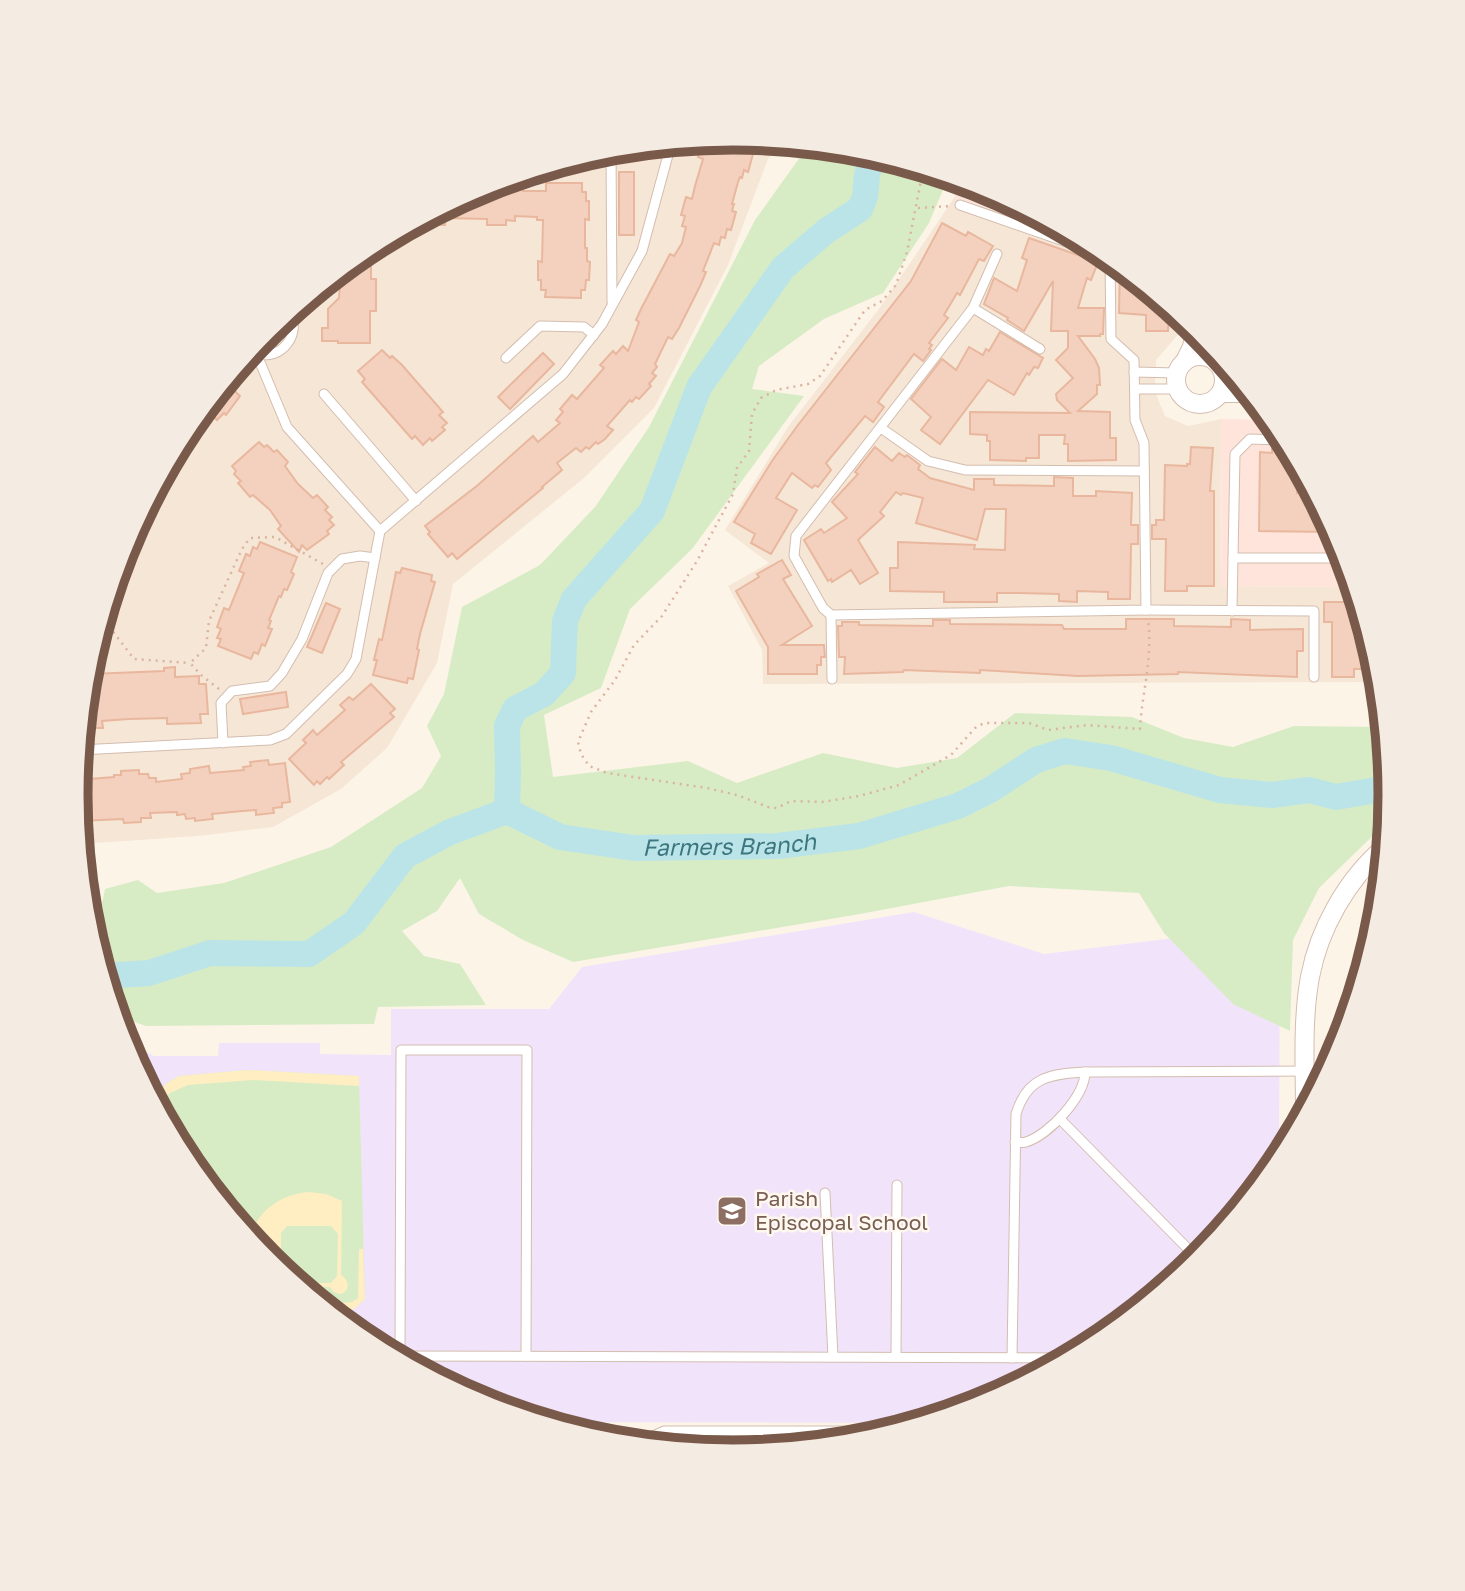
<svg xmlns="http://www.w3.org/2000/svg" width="1465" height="1591" font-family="'Golos Text',sans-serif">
<rect width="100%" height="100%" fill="#fdf4e8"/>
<!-- residential -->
<g fill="#f6e6d6">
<polygon points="733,138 784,143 768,159 728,265 654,408 584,478 453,584 437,663 387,748 341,789 273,827 198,836 80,844 75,795 88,667 125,544 186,430 268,330 368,249 481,188 605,151"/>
<polygon points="954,198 1069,234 1098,249 1183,319 1183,329 1156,360 1155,392 1165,416 1188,426 1221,419 1220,586 1353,587 1377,668 1379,682 763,684 762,650 728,586 769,563 725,530 788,427 881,306"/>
</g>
<!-- commercial -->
<g fill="#fee4db">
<polygon points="962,182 984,188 1069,234 954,198"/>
<polygon points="1221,419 1270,420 1279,431 1340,544 1353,587 1220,586"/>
</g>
<!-- education -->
<polygon fill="#f1e4fa" points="914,912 1044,954 1280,925 1279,1161 1197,1261 1097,1342 984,1403 917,1423 544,1422 481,1403 367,1342 267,1260 186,1160 123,1039 154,1056 218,1056 219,1043 320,1043 320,1054 391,1055 391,1009 549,1009 582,967"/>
<!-- green -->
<g fill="#d7ecc5">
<polygon points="808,146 861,151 948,178 929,223 883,293 824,319 759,366 752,389 804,396 692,549 630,609 601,688 544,715 553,777 688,761 737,783 823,753 897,768 957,758 1015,713 1132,717 1184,738 1233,747 1294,726 1383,727 1390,796 1387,822 1319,888 1293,940 1290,1031 1233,1004 1164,933 1139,893 1009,886 860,914 573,962 523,940 479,914 460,878 437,911 402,931 424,956 460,964 486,1005 378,1007 374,1024 146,1026 116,1016 88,923 86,910 100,913 105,889 138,880 157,893 224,883 331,847 422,788 441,756 427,726 444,694 462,607 540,565 595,507 649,427 755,220"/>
<polygon points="248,1070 359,1076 365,1299 354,1309 328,1309 267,1260 186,1160 152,1098 167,1083 179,1076"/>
</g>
<!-- sand -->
<g fill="#feeec2">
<polygon points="248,1070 359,1076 359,1086 253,1080 188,1085 170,1093 157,1107 152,1098 167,1083 179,1076"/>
<path d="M309,1192l17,2 16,7 -1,74c8,5 10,15 0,19l-7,-2 -4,-5h-30l-4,-4h35l6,-7 1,-42 -7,-8h-44l-6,7v38l-14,-11 -17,-22c8,-28 31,-44 59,-46z"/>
<polygon points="359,1249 363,1249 365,1299 354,1309 328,1309 321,1304 352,1302 358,1298"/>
</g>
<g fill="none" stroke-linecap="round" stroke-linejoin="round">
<!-- river -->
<g stroke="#bbe4e9" stroke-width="26">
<polyline points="507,811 508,772 507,726 515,709 544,694 563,673 565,621 574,599 652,511 699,387 783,268 826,231 860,209 865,197 867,175 873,155"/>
<path id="s1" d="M104,976l45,-3 61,-20 99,1 45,-31 51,-67 45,-24 57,-21 53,26 74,11 144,-2 81,-10 99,-30 32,-16 46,-30 29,-9 46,7 109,32 52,5 37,-5 27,7 41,-7 11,-9"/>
</g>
</g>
<!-- building -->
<g fill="#f4d1be" stroke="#e8b79e" stroke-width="2">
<polygon points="733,138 748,140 748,142 752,143 749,152 753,154 748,172 744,170 742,178 740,177 738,182 732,204 734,204 732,211 736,212 731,230 727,229 725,238 721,237 719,245 714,243 703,271 706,272 701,284 679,328 672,339 668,337 655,364 657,367 652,373 656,376 649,384 651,386 639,399 636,397 632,402 630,400 607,426 613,430 605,439 598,444 596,442 589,449 586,447 581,452 576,448 557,463 562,470 542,487 543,488 457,559 452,553 448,557 428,534 430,532 425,526 478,485 533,436 538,442 560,423 556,420 563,412 560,409 572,395 577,399 604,368 600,365 613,351 616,354 623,346 628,351 639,322 636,320 641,309 670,254 674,256 682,243 686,227 682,226 685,216 681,215 686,197 692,199 695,186 703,159 698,157 703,141"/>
<rect x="619" y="172" width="15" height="63"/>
<polygon points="516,178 515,181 523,181 523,191 546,191 546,183 582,183 582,192 586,192 586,201 589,201 589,220 585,219 585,248 587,248 587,261 590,262 589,280 586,280 585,290 581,290 581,298 545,297 546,290 541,290 541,280 538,280 538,261 542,262 543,220 537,220 537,217 515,216 515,221 506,220 506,225 487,225 487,219 445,218 445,225 415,224 481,188"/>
<polygon points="960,181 984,188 993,193 974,200 963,193"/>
<polygon points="942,223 966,236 968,232 993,246 984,261 979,259 960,295 957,293 944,315 948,318 929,343 932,345 929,349 931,350 923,361 914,354 878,402 884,407 873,422 865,416 826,463 831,470 818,487 815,485 812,488 792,473 776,498 797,510 771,554 751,543 755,534 734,522 772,461 798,425 911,281"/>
<polygon points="1029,238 1098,262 1091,280 1087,278 1078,308 1104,308 1103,334 1100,334 1100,336 1078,336 1095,359 1099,368 1100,385 1097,385 1097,394 1078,411 1110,412 1110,438 1116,438 1116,460 1068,461 1068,444 1064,444 1065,435 1039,435 1039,458 1026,458 1026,461 990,460 990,441 987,441 987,435 970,434 970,412 1070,413 1057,400 1056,394 1073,378 1056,360 1068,348 1068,331 1051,331 1053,281 1024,331 1007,320 1008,318 984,304 994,278 1017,291 1027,260 1022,258"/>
<polygon points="371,247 371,279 376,279 376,311 370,311 370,343 338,343 338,341 322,341 322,328 328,328 328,309 339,298 341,270"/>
<polygon points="1120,267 1166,305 1166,313 1169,313 1168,331 1146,331 1146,315 1119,313"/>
<polygon points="1000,332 1043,358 1038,368 1034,367 1029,375 1027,373 1014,395 988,380 940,444 921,430 931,417 911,399 942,359 956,370 969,347 983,355 986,349 989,351"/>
<polygon points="382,350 390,358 392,356 402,365 443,412 439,415 447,423 442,427 445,430 432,441 430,438 423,445 415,436 412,439 362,382 365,379 358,371"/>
<polygon points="543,353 554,364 510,409 498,397"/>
<polygon points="225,382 240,396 226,415 224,413 217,420 204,408"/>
<polygon points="259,442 264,447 267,445 274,452 277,450 288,462 285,466 298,484 313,498 317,495 328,507 325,510 332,517 329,520 334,525 327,531 329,534 307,550 302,545 299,552 278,529 281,526 270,510 253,495 250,497 238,483 241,481 234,474 236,471 232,466"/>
<polygon points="875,447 892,461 899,453 905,457 907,455 920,465 918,469 930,478 974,490 974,479 994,479 994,485 1054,486 1054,477 1073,478 1073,496 1096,496 1096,491 1132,493 1131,525 1138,525 1138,544 1131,544 1130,599 1108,599 1108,592 1077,591 1077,602 1059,601 1059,594 1019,593 997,593 997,602 944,602 944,592 890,591 890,568 898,568 898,542 975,545 974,549 1005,550 1006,509 985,509 977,540 916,523 923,498 903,493 901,495 896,492 880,512 884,516 858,540 878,573 860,584 851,570 832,582 831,579 828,581 804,540 821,529 824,533 847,518 832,502 858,474 855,472"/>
<polygon points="1191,447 1213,448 1210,491 1214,491 1214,586 1187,586 1187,591 1165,591 1166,539 1152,539 1152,525 1156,525 1156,520 1164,520 1165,465 1187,466 1187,464 1190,464"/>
<polygon points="1272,449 1289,449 1297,465 1297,493 1312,493 1333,532 1259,531 1260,452 1272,453"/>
<polygon points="260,542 297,557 291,572 294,574 287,590 284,589 281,597 279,596 269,620 271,621 268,628 272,629 265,646 262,644 258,654 254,652 251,659 218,646 221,639 217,638 221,629 217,627 224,608 229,610 244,573 239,571 246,554 250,556 253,547 257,549"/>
<polygon points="782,560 791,575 783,579 812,626 782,645 824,645 825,657 821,657 821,665 817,665 817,674 768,674 768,647 736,591 759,577 757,574"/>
<polygon points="402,568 432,575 431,581 435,582 420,634 417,649 419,650 413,679 408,678 407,683 373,675 377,660 374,660 379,639 382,640 396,572 400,573"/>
<polygon points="1324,602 1354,602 1354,607 1359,607 1377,669 1354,669 1354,677 1332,677 1332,622 1324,622"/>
<polygon points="326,603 340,609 322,653 307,647"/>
<polygon points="1126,619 1174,619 1174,626 1231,627 1231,619 1250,620 1250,630 1303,629 1303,651 1297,651 1297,677 1178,672 1178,674 1078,676 980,670 980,673 904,670 903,672 844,674 845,657 839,657 838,626 842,626 842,622 859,622 859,625 933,626 933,620 950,620 950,624 1062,625 1064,629 1126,629"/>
<polygon points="175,667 175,677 199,676 199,684 206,684 208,714 200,714 201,723 167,724 167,718 129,719 102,721 103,728 82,728 86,682 91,682 91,674 164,671 164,668"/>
<polygon points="371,684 395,709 390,713 394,717 341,762 344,765 329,779 327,777 320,784 317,781 314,785 289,759 306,743 303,740 313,730 317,735 345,710 340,705 349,697 353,700"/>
<polygon points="286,692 288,707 243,714 240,699"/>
<polygon points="268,760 269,765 285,763 290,802 282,803 282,807 273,808 274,813 256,815 256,810 242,811 212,814 213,819 195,821 195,818 186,819 185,814 177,815 177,812 150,813 151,818 141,818 141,822 124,823 123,819 78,821 75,795 77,780 114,777 114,775 121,775 121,771 139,770 139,774 148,774 149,778 156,778 156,782 182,779 181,774 190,773 190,769 209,766 210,773 222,772 244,770 243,767 251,766 250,762"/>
<polygon points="701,1438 807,1438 807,1445 732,1453 701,1450"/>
</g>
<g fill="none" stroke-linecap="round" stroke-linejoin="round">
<!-- service casing -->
<g stroke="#d3bdaf" stroke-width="11">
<g id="service">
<polyline points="611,150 612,302"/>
<polyline points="584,157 611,157"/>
<polyline points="960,205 1104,255"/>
<polyline points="997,254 973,308 796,536 794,556 823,608 831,615 1146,610 1144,443 1135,420 1134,360 1111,339 1110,259"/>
<polyline points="973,308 1040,349"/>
<path d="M251,351c25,14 52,-13 39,-39"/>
<polyline points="506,358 540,326 584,327 594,335"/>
<polyline points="1134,372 1177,373"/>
<polyline points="1135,389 1178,389"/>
<polyline points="324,394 416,501"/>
<polyline points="881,428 928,461 965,470 1144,471"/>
<polyline points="380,531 563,374 602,324 642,251 671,144"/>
<polyline points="1233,558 1344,558"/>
<polyline points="1146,610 1314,611 1314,677"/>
<polyline points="1232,611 1235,454 1250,439 1284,440"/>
<polyline points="831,615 832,679"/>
<polyline points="223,743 221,703 232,691 270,686 282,673 302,639 328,573 342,559 360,556 375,558"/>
<polyline points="80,750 270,740 286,734 347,674 356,659 380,531 287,427 257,355"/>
<polyline points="1061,1120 1198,1259"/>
<path d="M1015,1142c4,0 8,1 11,0 23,-7 59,-46 59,-70"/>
<polyline points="825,1193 833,1357"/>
<polyline points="394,1356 1069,1358"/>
<polyline points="400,1356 401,1050 527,1050 526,1356"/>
<polyline points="896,1357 897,1185"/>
<path d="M1012,1358l4,-244c11,-37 34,-40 69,-42l220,-1"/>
<polyline points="647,1444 649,1438 664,1431 892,1431"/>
</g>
</g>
<!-- minor casing -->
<g stroke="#d3bdaf" stroke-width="20">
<g id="minor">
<circle cx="1200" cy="380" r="24"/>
<polyline points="1185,361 1192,347 1195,329"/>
<polyline points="1221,393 1248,393"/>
<path d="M1305,1112c0,-44 -3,-92 5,-135 9,-48 37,-98 75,-130"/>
</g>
</g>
<!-- path -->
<g stroke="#dab4a0" stroke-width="2.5" stroke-dasharray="2 5" stroke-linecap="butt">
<path d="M923,170l-16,82 -11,33 -14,16 -17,9 -45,66 -12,8 -32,6 -15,8 -9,16 -3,37 -12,17 -4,26 -36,67 -35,55 -28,29 -19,35 -24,32 -13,30 3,12 8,12 18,7 100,15 30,7 31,12 9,1 14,-7 31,1 37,-6 40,-11 52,-30 24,-27 9,-5h45l19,7 39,-5 53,4c2,-38 13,-69 8,-109"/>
<polyline points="918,208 950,206"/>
<polyline points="113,584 115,607 111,629 134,659 190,663"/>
<polyline points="219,689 201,675 190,663 206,648 209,621 242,549 250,538 275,537 323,564"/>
</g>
<!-- service -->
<use href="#service" stroke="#fff" stroke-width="9"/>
<!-- minor -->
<use href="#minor" stroke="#fff" stroke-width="18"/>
</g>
<!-- icons -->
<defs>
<g id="school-square" transform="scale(1.575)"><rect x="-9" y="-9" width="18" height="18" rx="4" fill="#8d6e63" stroke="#fff8ef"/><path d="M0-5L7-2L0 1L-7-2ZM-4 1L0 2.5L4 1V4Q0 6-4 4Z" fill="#fff"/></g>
</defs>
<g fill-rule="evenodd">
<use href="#school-square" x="732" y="1211"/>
</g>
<g text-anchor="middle" stroke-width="5" stroke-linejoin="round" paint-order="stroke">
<!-- education labels -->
<g font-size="21" fill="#785e54" stroke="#fff8ef" text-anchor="start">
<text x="755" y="1206">Parish<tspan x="755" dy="24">Episcopal School</tspan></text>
</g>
<!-- water labels -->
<g font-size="23" font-style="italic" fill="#3c777f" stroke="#fff8ef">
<text dy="8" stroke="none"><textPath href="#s1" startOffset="688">Farmers Branch</textPath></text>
</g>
</g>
<!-- crop -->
<path d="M0 0H1465V1591H0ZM88 795a645 645 0 1 1 1290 0a645 645 0 1 1-1290 0Z" fill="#f4ebe2" fill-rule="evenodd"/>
<path fill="none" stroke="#79594a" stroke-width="9" d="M88 795a645 645 0 1 1 1290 0a645 645 0 1 1-1290 0Z"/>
</svg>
